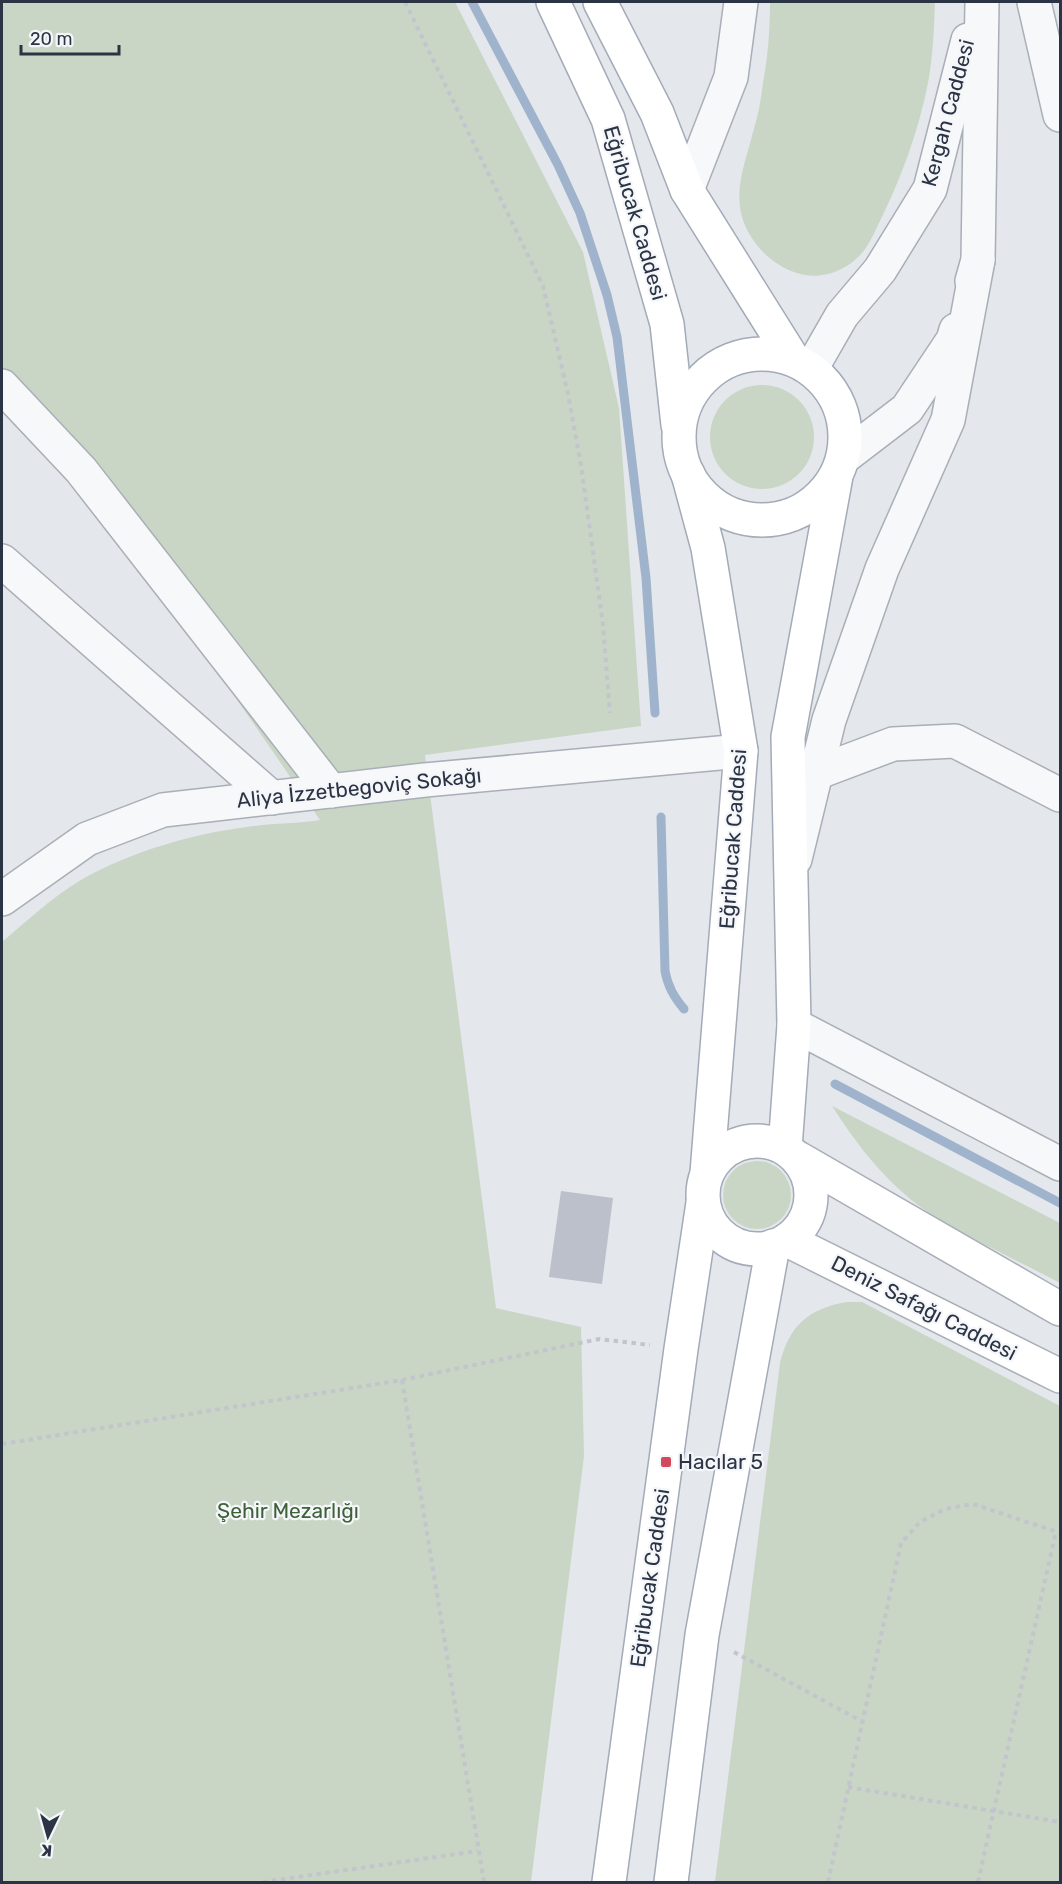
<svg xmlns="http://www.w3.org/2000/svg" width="1062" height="1884" font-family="Rubik,sans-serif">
<rect width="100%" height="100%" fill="#e4e7ec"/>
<!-- green -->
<g fill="#c9d6c5">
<path d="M2,2h453l128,250 36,156 22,318 -216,29 71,553 85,19 3,129 -53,426h-529v-940c25,-21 50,-45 79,-62 49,-28 110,-46 166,-53 24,-4 49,-3 73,-7l-187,-271 -131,-144z"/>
<path d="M770,2h165c-1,27 -2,54 -7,81 -10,50 -27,96 -50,142 -6,12 -11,25 -22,34 -15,14 -39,21 -59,14 -26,-8 -47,-30 -55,-56 -8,-30 4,-56 11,-85 5,-16 8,-32 10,-49 5,-27 7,-54 7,-81z"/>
<circle cx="762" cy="437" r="52"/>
<path d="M832,1106l228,117v60c-41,-22 -86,-42 -126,-67 -43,-27 -75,-68 -102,-110z"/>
<circle cx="757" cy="1195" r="34"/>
<path d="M846,1302h16l198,104v476h-345l65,-519c9,-38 29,-54 66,-61z"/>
</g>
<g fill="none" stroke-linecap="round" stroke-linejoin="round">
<!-- stream -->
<g stroke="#9fb4cc" stroke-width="9">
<polyline points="472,2 558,165 580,213 607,295 617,337 646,578 655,713"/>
<path d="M661,817l4,154c3,16 9,26 19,38"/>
<polyline points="835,1084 1060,1203"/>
</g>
</g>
<!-- building -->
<polygon fill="#bbc0ca" points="561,1191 613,1198 602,1284 549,1277"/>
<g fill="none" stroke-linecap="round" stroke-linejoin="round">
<!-- minor casing -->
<g stroke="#a9aeb7" stroke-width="36">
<g id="minor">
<polyline points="1034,2 1060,115"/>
<polyline points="2,386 81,470 331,791"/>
<polyline points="2,561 272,798"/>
<polyline points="816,773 893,744 955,741 1060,795"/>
<polyline points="2,899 87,839 163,810 425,780 741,751"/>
<polyline points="794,1025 1060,1164"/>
</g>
</g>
<!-- tertiary casing -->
<g stroke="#a9aeb7" stroke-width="36">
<g id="tertiary">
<polyline points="687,190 731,77 741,2"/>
<polyline points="972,281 978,260 982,2"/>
<polyline points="811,369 842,315 880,270 930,189 968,40"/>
<polyline points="843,458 907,409 953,340 956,330"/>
<polyline points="795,859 829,720 882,569 948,420 978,260"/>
</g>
</g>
<!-- secondary casing -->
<g stroke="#a9aeb7" stroke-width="36">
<g id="secondary">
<polyline points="798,1158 1060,1309"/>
<polyline points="787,1240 1060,1376"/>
</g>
</g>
<!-- primary casing -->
<g stroke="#a3abb8" stroke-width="36">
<g id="primary">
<polyline points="553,2 608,119 667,324 678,425"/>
<polyline points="600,2 657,113 687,190 793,359"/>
<circle cx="762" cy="437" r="83"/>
<polyline points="688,474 708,548 741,751 707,1173"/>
<circle cx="757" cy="1195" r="54"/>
<polyline points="785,1148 794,1025 788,737 836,476"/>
<polyline points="609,1882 681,1349 703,1203"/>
<polyline points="671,1882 702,1635 773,1246"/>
</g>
</g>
<!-- path -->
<g stroke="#c2c5cb" stroke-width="4" stroke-dasharray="4.5 4.5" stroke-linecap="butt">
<polyline points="405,2 543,286 568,394 581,465 603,625 610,713"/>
<polyline points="402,1380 484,1882"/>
<polyline points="2,1444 402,1380 599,1339 650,1345"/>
<polyline points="734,1652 863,1722"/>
<polyline points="848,1787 1060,1822"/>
<polyline points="263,1882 478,1851"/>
<polyline points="828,1882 901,1543 920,1522 945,1509 973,1504 1060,1533"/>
<polyline points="978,1882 1056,1531"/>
</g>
<!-- minor -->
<use href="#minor" stroke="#f7f8fa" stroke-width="33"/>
<!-- tertiary -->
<use href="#tertiary" stroke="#f7f8fa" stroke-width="33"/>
<!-- secondary -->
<use href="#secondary" stroke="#fff" stroke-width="33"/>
<!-- primary -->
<use href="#primary" stroke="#fff" stroke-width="33"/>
</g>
<!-- markers -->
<rect fill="#d1495b" stroke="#f4f6f9" stroke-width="2" x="660" y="1456" width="12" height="12" rx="3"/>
<g text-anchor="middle" stroke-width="4.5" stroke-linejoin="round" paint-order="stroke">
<!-- street labels -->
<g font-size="21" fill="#2b3445" stroke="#f4f6f9">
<text transform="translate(948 113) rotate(-75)" y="7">Kergah Caddesi</text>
<text transform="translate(635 213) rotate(74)" y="7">Eğribucak Caddesi</text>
<text transform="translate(359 788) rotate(-6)" y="7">Aliya İzzetbegoviç Sokağı</text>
<text transform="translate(733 839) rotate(-86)" y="7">Eğribucak Caddesi</text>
<text transform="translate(924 1308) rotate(27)" y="7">Deniz Safağı Caddesi</text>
<text transform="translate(650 1578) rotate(-82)" y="7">Eğribucak Caddesi</text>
</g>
<!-- poi labels -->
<g font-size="21" fill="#2b3445" stroke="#f4f6f9" text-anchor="start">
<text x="678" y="1469">Hacılar 5</text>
</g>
<!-- park labels -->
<g font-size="21" fill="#3f6138" stroke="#f4f6f9">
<text x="288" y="1518">Şehir Mezarlığı</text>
</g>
</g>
<!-- border -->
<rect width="1062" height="1884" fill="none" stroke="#2b3445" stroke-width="6"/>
<!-- north arrow -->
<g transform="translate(48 1836) rotate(185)" stroke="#f4f6f9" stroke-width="4.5" paint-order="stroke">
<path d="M0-4.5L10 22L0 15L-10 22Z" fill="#2b3445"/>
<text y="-9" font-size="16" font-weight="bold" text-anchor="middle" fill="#2b3445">K</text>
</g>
<!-- scale -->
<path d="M21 45v9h98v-9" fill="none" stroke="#2b3445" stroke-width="3"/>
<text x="30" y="45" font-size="18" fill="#2b3445" stroke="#f4f6f9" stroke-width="4.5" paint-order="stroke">20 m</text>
</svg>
